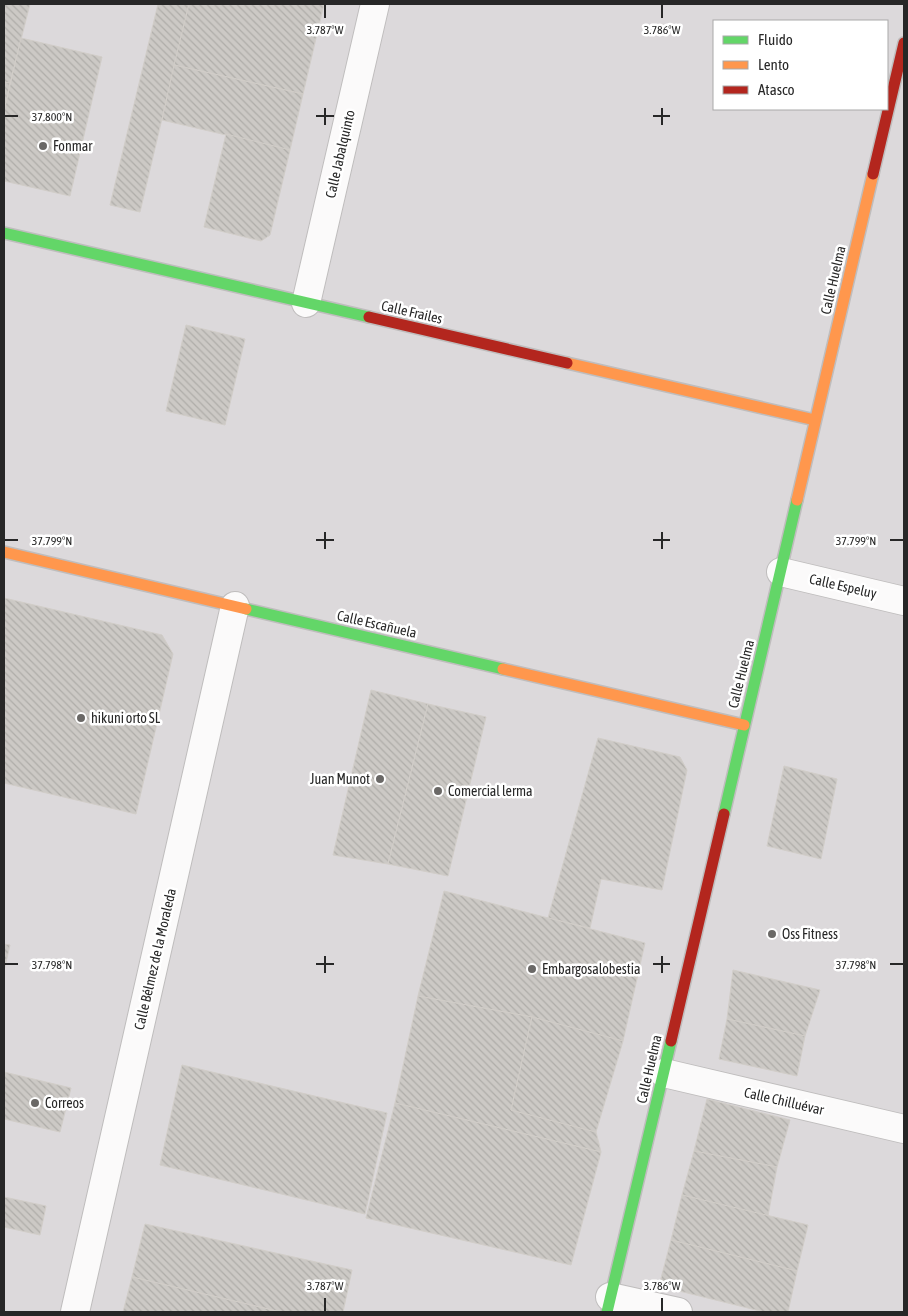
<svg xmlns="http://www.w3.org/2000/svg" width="908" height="1316" font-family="'Asap Condensed',sans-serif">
<defs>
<pattern id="building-back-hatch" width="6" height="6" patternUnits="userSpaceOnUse" patternTransform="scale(1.25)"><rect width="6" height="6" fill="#ccc9c5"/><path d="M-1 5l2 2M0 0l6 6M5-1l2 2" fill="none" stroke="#afada9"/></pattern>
</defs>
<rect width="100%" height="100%" fill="#e6e1db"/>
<!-- industrial -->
<path fill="#dcd9db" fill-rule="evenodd" d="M4,4h900v1308h-900zM714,21h173v88h-173z"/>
<!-- building -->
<g fill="url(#building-back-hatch)" stroke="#d1cdc8">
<polygon points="4,4 30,4 10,83 4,82"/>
<polygon points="158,4 189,4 140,212 110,205"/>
<polygon points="189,4 324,4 303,94 174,65"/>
<polygon points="21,38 102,57 70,196 4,181 4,111"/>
<polygon points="174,65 303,94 290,150 162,120"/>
<polygon points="4,82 10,83 4,111"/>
<polygon points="226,134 290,150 270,235 261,241 204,227"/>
<polygon points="186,325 245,339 225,425 166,411"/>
<polygon points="4,598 162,635 173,654 136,814 4,783"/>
<polygon points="371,690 428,704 388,864 333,855"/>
<polygon points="428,704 486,717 448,876 388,864"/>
<polygon points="598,738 680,757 687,770 662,890 601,879 590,928 548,918"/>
<polygon points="784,766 837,779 821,859 767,846"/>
<polygon points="444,891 645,943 623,1041 532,1017 418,996"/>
<polygon points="4,944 10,945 4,971"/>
<polygon points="733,970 820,990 805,1036 727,1019"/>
<polygon points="418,996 532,1017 511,1110 596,1132 601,1152 395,1103"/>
<polygon points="532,1017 623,1041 596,1132 511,1110"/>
<polygon points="727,1019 805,1036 797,1076 719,1059"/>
<polygon points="182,1065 387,1113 365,1214 160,1165"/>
<polygon points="4,1072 71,1088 60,1132 4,1119"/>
<polygon points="707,1099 790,1120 777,1167 694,1151"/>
<polygon points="395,1103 601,1152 571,1265 366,1218"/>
<polygon points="694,1151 777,1167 768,1216 682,1195"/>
<polygon points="682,1195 808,1225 797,1271 671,1240"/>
<polygon points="4,1197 46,1206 40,1235 4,1227"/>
<polygon points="145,1224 352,1270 343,1312 281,1312 132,1277"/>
<polygon points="671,1240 797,1271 788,1312 764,1312 659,1286"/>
<polygon points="132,1277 281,1312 123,1312"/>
</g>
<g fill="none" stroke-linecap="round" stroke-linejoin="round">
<!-- street casing -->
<g stroke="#bfbdbd" stroke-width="30">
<g id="street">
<polyline points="306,303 375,4"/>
<polyline points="781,572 904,601"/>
<polyline points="664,1073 904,1129"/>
<polyline points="610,1297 678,1312"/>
<polyline points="75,1312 235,606"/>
</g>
</g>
<!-- fast casing -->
<g stroke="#bfbdbd" stroke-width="14">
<g id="fast">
<polyline points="4,233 369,317"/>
<polyline points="246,609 503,669"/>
<polyline points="724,814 797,500"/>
<polyline points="607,1312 671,1041"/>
</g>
</g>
<!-- slow casing -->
<g stroke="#bfbdbd" stroke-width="14">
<g id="slow">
<polyline points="567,363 815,420"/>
<polyline points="797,500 873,174"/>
<polyline points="4,552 246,609"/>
<polyline points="503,669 744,725"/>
</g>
</g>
<!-- jam casing -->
<g stroke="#bfbdbd" stroke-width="14">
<g id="jam">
<polyline points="873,174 904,43"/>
<polyline points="369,317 567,363"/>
<polyline points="671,1041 724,814"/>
</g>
</g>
<!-- street -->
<use href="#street" stroke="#fbfafa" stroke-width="28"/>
<!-- fast -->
<use href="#fast" stroke="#63d668" stroke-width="11"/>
<!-- slow -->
<use href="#slow" stroke="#ff974d" stroke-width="11"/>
<!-- jam -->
<use href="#jam" stroke="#b3261e" stroke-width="11"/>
</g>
<!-- ticks -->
<path fill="none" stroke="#272727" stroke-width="2" d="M325,5v13M662,5v13M325,108v17M662,108v17M5,116h13M316,116h18M653,116h17M325,532v17M662,532v17M5,540h13M316,540h18M653,540h17M890,540h13M325,956v17M662,956v17M5,964h13M316,964h18M653,964h17M890,964h13M325,1298v13M662,1298v13"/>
<!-- markers -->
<g fill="#6a6866" stroke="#fff" stroke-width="2">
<circle cx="43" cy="146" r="5"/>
<circle cx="81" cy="718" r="5"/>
<circle cx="380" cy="779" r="5"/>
<circle cx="438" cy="791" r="5"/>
<circle cx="772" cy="934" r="5"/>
<circle cx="532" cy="969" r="5"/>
<circle cx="35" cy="1103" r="5"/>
</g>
<g text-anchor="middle" stroke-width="5" stroke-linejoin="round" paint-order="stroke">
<!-- poi labels -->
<g font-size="14" fill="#272727" stroke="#fff" text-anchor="start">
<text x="53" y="151">Fonmar</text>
<text x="91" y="723">hikuni orto SL</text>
<text x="370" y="784" text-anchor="end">Juan Munot</text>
<text x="448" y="796">Comercial lerma</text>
<text x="782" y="939">Oss Fitness</text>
<text x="542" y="974">Embargosalobestia</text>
<text x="45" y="1108">Correos</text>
</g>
<!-- street labels -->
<g font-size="14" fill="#272727" stroke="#fff">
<text transform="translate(340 154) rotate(-77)" y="5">Calle Jabalquinto</text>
<text transform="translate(833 280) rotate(-77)" y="5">Calle Huelma</text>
<text transform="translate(412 312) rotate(13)" y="5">Calle Frailes</text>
<text transform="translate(843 586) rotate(13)" y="5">Calle Espeluy</text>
<text transform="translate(377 624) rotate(13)" y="5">Calle Escañuela</text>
<text transform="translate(741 674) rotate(-76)" y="5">Calle Huelma</text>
<text transform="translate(155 959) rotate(-77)" y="5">Calle Bélmez de la Moraleda</text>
<text transform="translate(649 1069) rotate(-77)" y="5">Calle Huelma</text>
<text transform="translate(784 1101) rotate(13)" y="5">Calle Chilluévar</text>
</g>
</g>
<g font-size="12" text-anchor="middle" fill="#272727" stroke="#fff" stroke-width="5" stroke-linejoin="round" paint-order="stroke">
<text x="325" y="34">3.787°W</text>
<text x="662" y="34">3.786°W</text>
<text x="52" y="121">37.800°N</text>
<text x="52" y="545">37.799°N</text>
<text x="856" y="545">37.799°N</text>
<text x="52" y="969">37.798°N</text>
<text x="856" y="969">37.798°N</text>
<text x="325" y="1290">3.787°W</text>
<text x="662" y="1290">3.786°W</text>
</g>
<!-- border -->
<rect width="908" height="1316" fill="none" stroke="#272727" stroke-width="10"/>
<!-- legend -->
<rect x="713" y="20" width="175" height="90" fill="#ffffff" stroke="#a9a9a9"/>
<rect x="723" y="36" width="25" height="8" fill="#63d668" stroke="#a9a9a9"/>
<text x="758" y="45" font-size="15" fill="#272727">Fluido</text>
<rect x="723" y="61" width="25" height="8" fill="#ff974d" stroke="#a9a9a9"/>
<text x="758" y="70" font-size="15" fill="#272727">Lento</text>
<rect x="723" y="86" width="25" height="8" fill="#b3261e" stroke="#a9a9a9"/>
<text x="758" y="95" font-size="15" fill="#272727">Atasco</text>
</svg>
